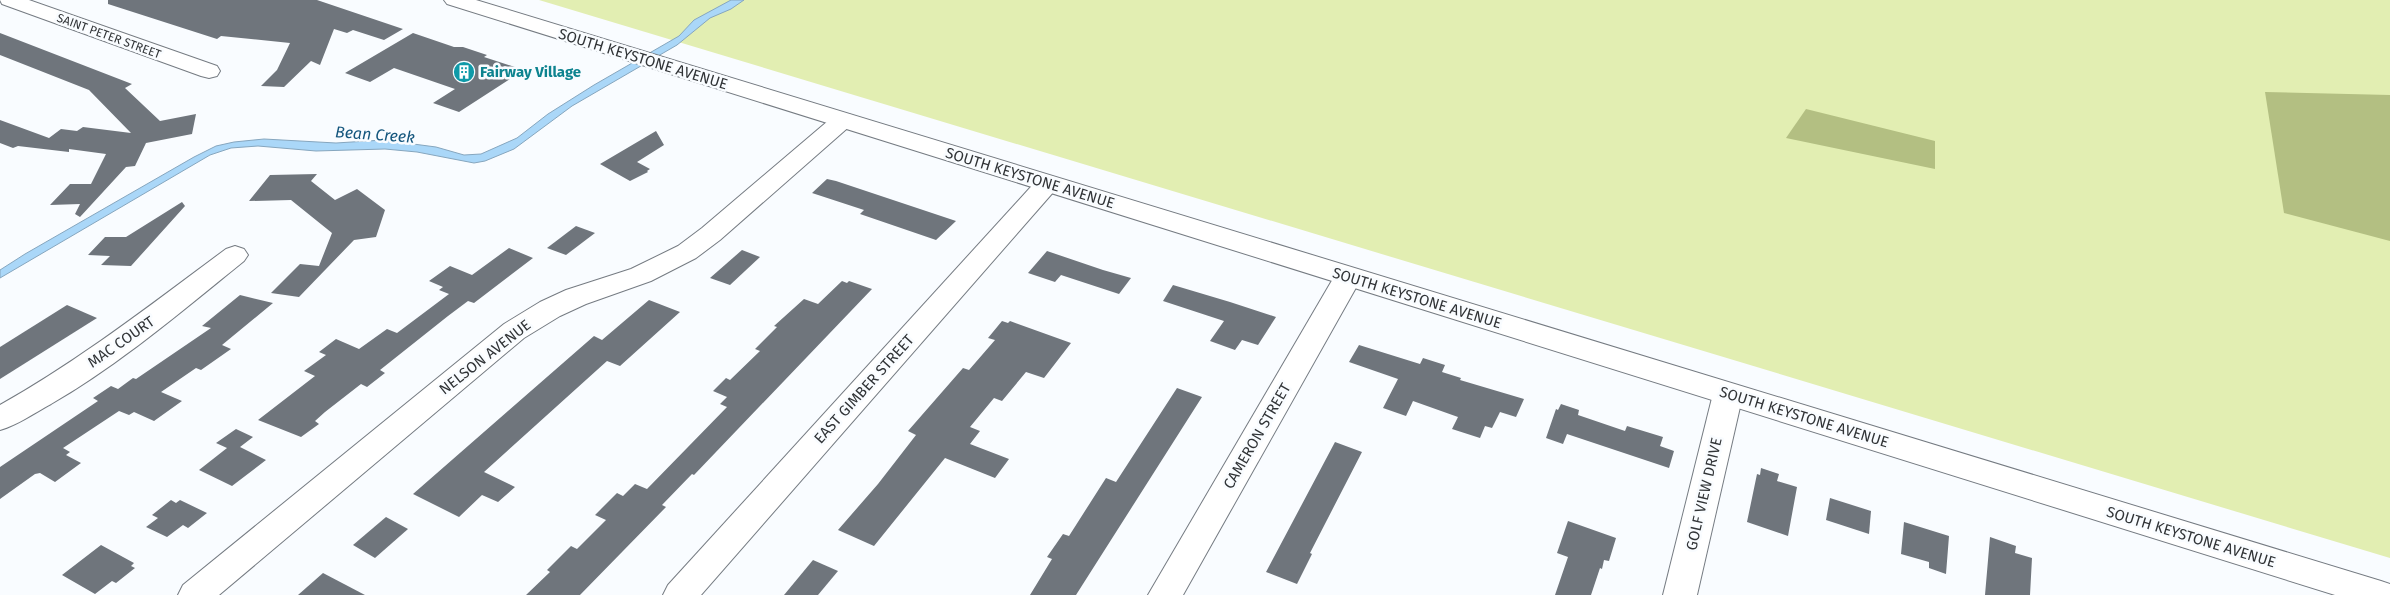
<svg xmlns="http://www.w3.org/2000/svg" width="2390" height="595" font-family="'Fira Sans',sans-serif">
<rect width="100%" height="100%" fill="#f9fcff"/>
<!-- green -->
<polygon fill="#e2eeb2" points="539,0 2390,0 2390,558"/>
<!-- forest -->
<g fill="#b3bf82">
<polygon points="2265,92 2390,95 2390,241 2284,213"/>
<polygon points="1806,109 1935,141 1935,169 1786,138"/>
</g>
<!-- water -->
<polygon fill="#aad7f8" stroke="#86a6be" points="731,0 744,0 731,9 710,18 677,45 572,106 514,149 485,161 474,163 417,152 385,149 316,151 258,146 231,148 210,155 0,278 0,270 25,254 194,157 216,146 234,142 264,139 336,143 383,140 436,147 464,155 481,154 517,138 548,114 594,85 679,36 694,20"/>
<!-- building -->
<g fill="#6f757c">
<polygon points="108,0 317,0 403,29 384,40 353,30 347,33 334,29 320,65 311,61 284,87 261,86 277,70 290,43 221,36 217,39 108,4"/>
<polygon points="0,33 132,84 125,88 160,121 196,114 192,134 146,143 135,166 126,167 80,217 75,214 80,204 50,205 70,184 91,184 106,154 69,149 69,152 18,146 13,148 0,143 0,120 49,138 61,129 77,131 83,127 131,133 89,90 0,55"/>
<polygon points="413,33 454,47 463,47 487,55 484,57 524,70 459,112 433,103 455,89 394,68 370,82 345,73"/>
<polygon points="656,131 664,145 637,162 650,169 647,171 648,172 630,181 600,164"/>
<polygon points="317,174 311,181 335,200 357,189 385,210 376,237 354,240 299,297 271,293 300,264 319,266 332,233 291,200 249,201 270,175"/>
<polygon points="827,179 836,181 956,221 936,240 860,214 864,210 812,193"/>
<polygon points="182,202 185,206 131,266 101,265 110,256 88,255 105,237 126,237"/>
<polygon points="576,226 595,233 566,255 547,248"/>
<polygon points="509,248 533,258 474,303 468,301 448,316 380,370 385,373 367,387 361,384 325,412 315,421 319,424 301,437 258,420 315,376 304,371 326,355 319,352 336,339 359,349 387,329 397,333 449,294 439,290 443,287 429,281 450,266 472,275"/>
<polygon points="742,250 760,257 730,285 710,278"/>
<polygon points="1047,251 1103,270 1131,278 1119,294 1061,275 1055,282 1028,273"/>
<polygon points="842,281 847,283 849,281 872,289 694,475 692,474 662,505 666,507 580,595 526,595 550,572 547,570 571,546 577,549 606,520 595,515 617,493 623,496 635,484 647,489 727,407 720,404 727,397 713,391 726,378 730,380 760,351 755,349 777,327 774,326 804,299 818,304"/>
<polygon points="1173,285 1230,302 1276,317 1258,345 1242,340 1235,350 1210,341 1224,321 1163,301"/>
<polygon points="240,295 273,303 222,345 231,349 201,370 196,368 161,392 182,401 154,421 134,412 129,415 119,411 63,448 70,452 66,455 81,463 55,482 40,473 35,474 0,499 0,467 98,401 93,398 111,386 118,389 133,378 136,379 211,328 202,326"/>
<polygon points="649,300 680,312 620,366 607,361 484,472 515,487 498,502 482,495 459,517 413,494 594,336 602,340"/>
<polygon points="67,305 97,318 0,379 0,347"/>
<polygon points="1002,321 1008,323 1010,321 1071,343 1044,378 1026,372 1002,401 994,398 970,427 980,431 970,444 1009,459 995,478 945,458 874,546 838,530 878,484 916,435 908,431 963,368 969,370 995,340 988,338"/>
<polygon points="1359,345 1420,364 1423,358 1445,365 1442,372 1461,378 1460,380 1524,399 1516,417 1500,412 1492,428 1485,426 1480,438 1452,429 1458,417 1413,401 1406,416 1383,408 1398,379 1349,362"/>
<polygon points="1177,388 1202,397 1076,595 1030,595 1052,559 1047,557 1063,534 1069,536 1106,478 1116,482"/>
<polygon points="1561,404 1579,410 1578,415 1625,431 1627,426 1663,437 1660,446 1674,451 1669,468 1567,434 1563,444 1546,438 1556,409 1558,410"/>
<polygon points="236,429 253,437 240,447 266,460 232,486 199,470 227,448 216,443"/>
<polygon points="1335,442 1362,452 1310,553 1312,554 1297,584 1266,572"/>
<polygon points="1761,468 1779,474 1777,481 1797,487 1788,536 1747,522 1757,474 1760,475"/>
<polygon points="1830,498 1871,511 1869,534 1826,520"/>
<polygon points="171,500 176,503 180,500 207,513 188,528 183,525 167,537 146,527 158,518 152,515"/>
<polygon points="386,517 408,529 375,558 353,545"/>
<polygon points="1568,521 1616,538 1609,561 1604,560 1602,569 1600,568 1591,595 1555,595 1568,557 1557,553"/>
<polygon points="1904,522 1949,536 1946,574 1929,568 1929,562 1901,554"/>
<polygon points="1990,537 2016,546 2015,553 2032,558 2030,595 1985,595"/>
<polygon points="101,545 134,563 131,566 135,568 116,583 112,581 95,594 62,575"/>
<polygon points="813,560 838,571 818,595 784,595"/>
<polygon points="323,573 365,595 298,595"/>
</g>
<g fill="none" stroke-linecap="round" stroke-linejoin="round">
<!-- minor casing -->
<g stroke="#757b82" stroke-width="2">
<g id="minor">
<polygon points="0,0 29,0 217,66 220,71 217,76 209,78 201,76 2,4"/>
<polygon points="843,113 851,115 855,120 851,125 720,240 696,258 651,281 586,304 560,316 524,338 219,595 178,595 183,585 504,324 540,302 566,290 631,269 678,246 702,228 835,115"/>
<polygon points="1047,176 1056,179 1059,184 1056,189 701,595 663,595 668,585 1038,179"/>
<path d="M235,246l9,3 4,6 -4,6c-62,50 -124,103 -193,143 -17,9 -33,21 -51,26v-25c80,-45 152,-101 226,-156z"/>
<polygon points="1348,268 1358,271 1362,277 1183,595 1148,595 1334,277 1338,271"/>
<polygon points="1728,383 1738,386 1743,394 1697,595 1663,595 1713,394 1718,386"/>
</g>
</g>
<!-- major casing -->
<g stroke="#757b82" stroke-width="2">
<polygon id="major" points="444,0 476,0 2381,581 2390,584 2390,595 2335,595 447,4"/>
</g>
<!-- minor -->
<use href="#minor" fill="#fff" fill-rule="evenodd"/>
<!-- major -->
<use href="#major" fill="#fff" fill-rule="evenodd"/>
</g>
<!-- icons -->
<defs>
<g id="building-disc" transform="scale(1.125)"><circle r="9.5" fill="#0f9aa8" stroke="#f9fcff"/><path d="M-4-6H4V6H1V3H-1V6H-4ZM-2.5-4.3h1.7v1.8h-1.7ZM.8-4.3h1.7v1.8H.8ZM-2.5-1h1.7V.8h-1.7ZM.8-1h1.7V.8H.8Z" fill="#fff"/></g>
</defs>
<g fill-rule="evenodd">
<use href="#building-disc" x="464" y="72"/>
</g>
<g text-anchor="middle" stroke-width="5" stroke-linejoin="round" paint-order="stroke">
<!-- far-street labels -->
<g font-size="12" fill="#313437" stroke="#f9fcff">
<text transform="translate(109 36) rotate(20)" y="4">SAINT PETER STREET</text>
</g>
<!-- street labels -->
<g font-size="15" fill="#313437" stroke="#f9fcff">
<text transform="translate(643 59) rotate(17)" y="5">SOUTH KEYSTONE AVENUE</text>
<text transform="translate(1030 178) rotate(17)" y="5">SOUTH KEYSTONE AVENUE</text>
<text transform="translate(1417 298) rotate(17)" y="5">SOUTH KEYSTONE AVENUE</text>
<text transform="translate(121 342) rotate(-35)" y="5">MAC COURT</text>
<text transform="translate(485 357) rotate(-38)" y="5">NELSON AVENUE</text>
<text transform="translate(864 389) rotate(-48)" y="5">EAST GIMBER STREET</text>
<text transform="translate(1804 417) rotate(17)" y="5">SOUTH KEYSTONE AVENUE</text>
<text transform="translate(1257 436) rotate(-60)" y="5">CAMERON STREET</text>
<text transform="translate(1704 494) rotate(-77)" y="5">GOLF VIEW DRIVE</text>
<text transform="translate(2191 537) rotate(17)" y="5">SOUTH KEYSTONE AVENUE</text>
</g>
<!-- culture labels -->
<g font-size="15" font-weight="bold" fill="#0d838f" stroke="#f9fcff" text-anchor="start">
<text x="480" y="77">Fairway Village</text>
</g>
<!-- water labels -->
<g font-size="16" font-style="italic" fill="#14567d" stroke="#f9fcff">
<text transform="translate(375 134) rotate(4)" y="6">Bean Creek</text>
</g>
</g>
</svg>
